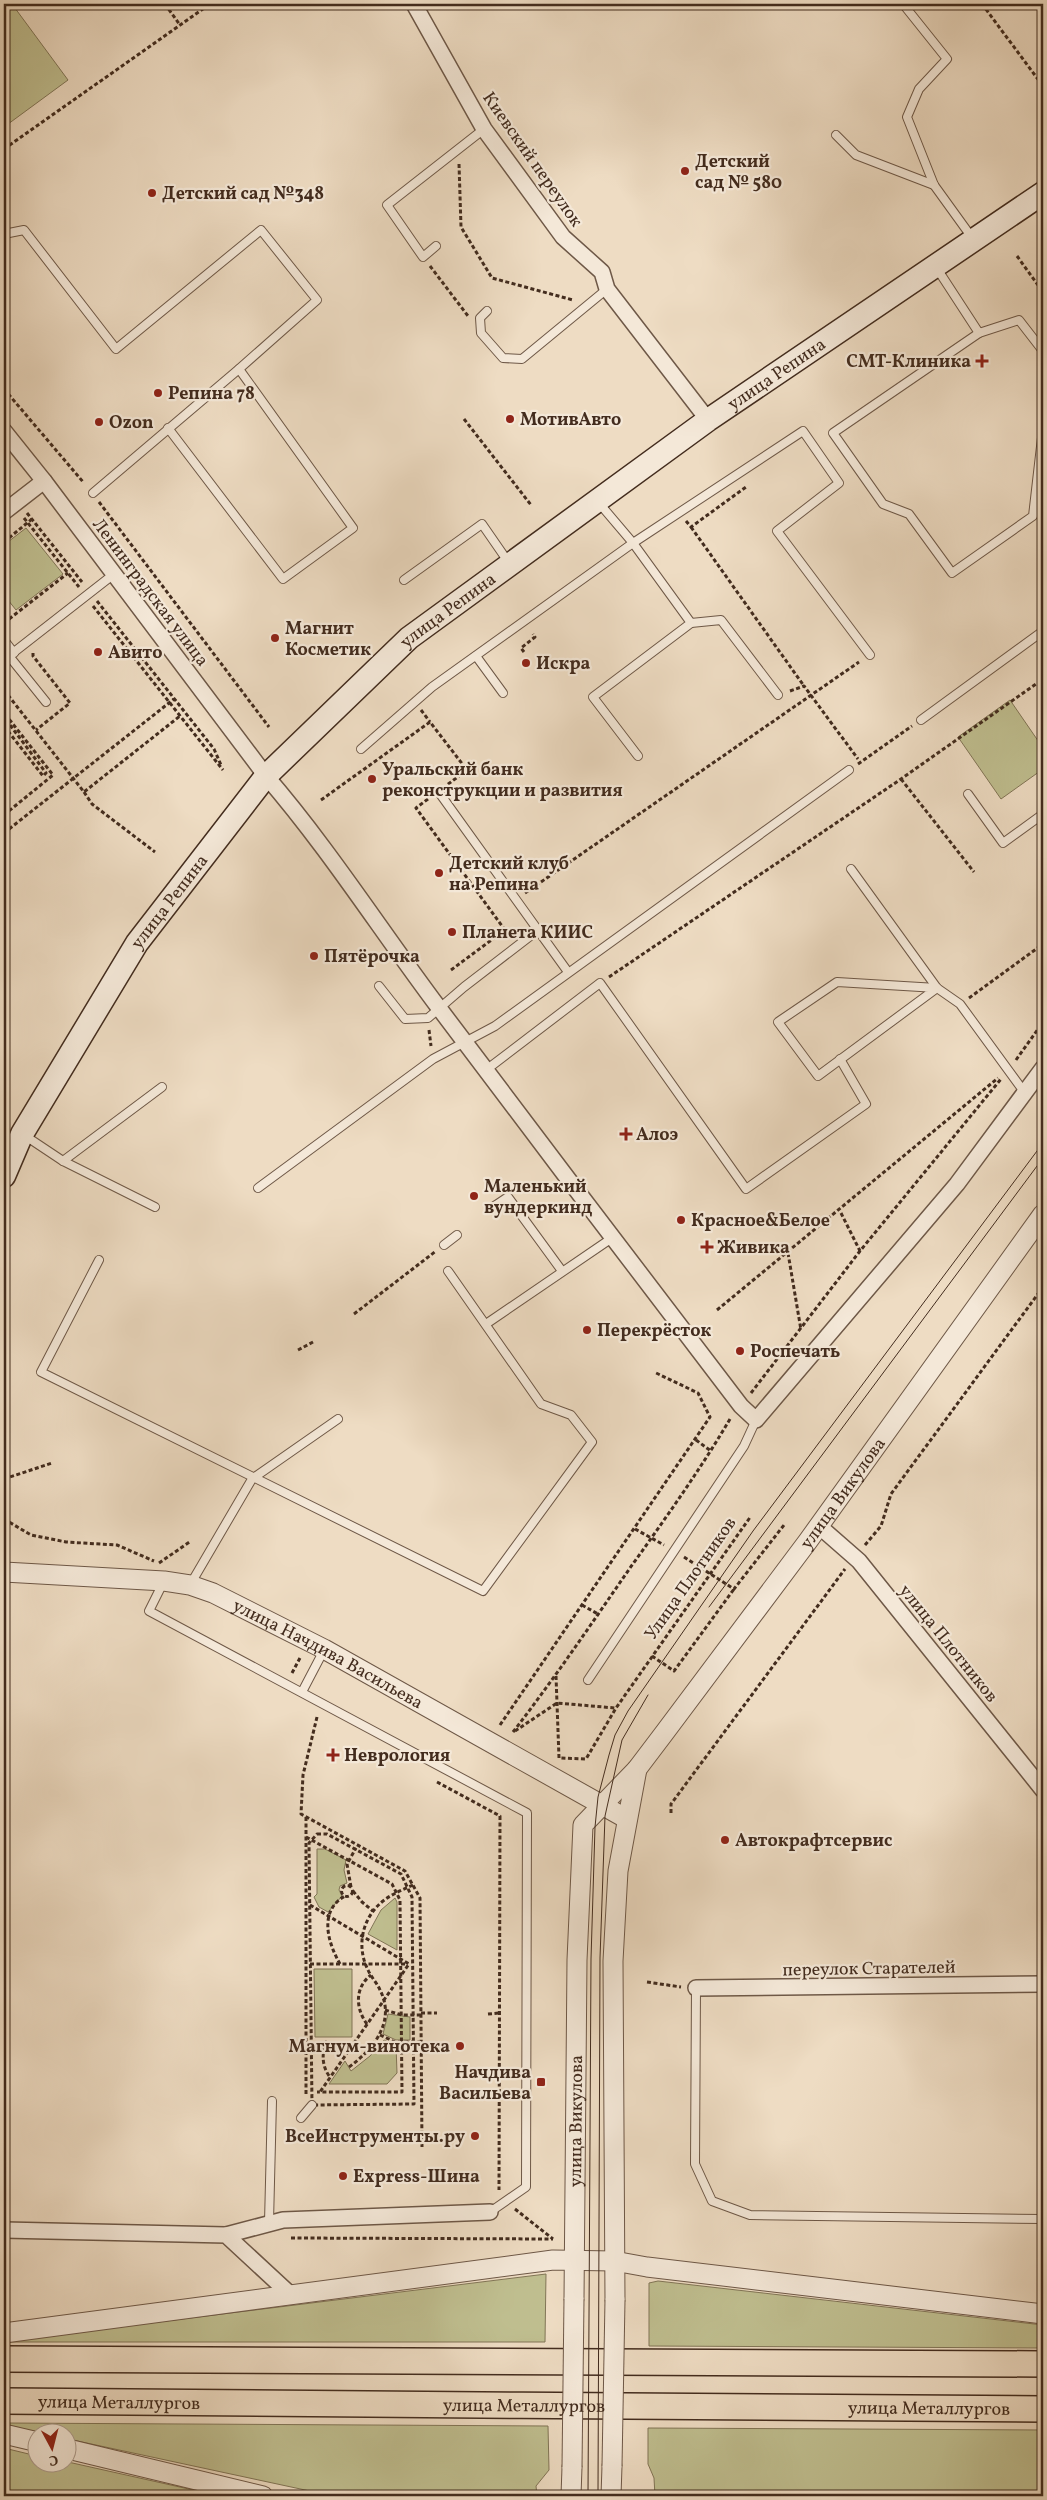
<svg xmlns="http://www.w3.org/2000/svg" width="1047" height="2500" font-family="Vollkorn,serif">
<rect width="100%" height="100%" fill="#eedcc3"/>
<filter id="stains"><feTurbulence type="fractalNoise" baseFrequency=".004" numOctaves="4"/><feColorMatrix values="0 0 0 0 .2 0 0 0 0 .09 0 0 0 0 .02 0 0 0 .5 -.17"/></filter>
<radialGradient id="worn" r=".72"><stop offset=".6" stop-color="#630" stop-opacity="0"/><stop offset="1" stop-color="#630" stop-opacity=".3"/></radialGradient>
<!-- green -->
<g fill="#bfbe8f" stroke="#817556">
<polygon points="4,4 12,4 68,80 4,127"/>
<polygon points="26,528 63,574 16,610 4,595 6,590 4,587 4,545"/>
<polygon points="1010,700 1043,748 1043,769 1001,799 958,737"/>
<polygon points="317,1849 325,1849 346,1860 344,1870 347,1883 340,1886 339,1890 342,1896 328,1912 319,1907 314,1897 317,1894"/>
<polygon points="395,1898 397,1902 397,1950 368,1934 381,1910"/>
<polygon points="314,1969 352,1969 352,2037 315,2037"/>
<polygon points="388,2014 410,2017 410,2040 396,2040 383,2034"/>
<polygon points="384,2040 396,2045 397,2073 387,2084 329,2084 345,2061 351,2071 370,2056"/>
<polygon points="546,2274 545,2342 4,2342 4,2341"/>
<polygon points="658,2281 1043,2325 1043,2348 649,2346 649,2283"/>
<polygon points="4,2423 548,2426 549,2470 536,2486 537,2496 333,2496 68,2439 68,2432 38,2432 4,2426"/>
<polygon points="648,2428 1043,2430 1043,2496 655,2496 654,2478 648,2464"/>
<polygon points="4,2448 37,2456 38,2462 68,2462 220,2496 4,2496"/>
</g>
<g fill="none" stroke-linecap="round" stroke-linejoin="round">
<!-- service casing -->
<g stroke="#6e5847" stroke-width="10">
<g id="service">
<polyline points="903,4 947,59 919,89 907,117 934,185 973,239"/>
<polyline points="836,135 856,155 934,185"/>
<polyline points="4,234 24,230 116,349 261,230 317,300 239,369 93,493"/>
<polyline points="436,246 423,257 387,205 484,129"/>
<polyline points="936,267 979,333 1019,320 1043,351"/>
<polyline points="487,311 480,318 481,333 503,358 522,359 607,289"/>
<polyline points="979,333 833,433 883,504 909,514 952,573 1033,516 1043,429"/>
<polyline points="168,428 283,579 353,528 239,369"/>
<polyline points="599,503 633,543 691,623 593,697 638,756"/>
<polyline points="404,580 482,524 509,563"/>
<polyline points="691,623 721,620 778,695"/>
<polyline points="4,640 14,653"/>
<polyline points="476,656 503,693"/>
<polyline points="46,702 9,656 114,574"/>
<polyline points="921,720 1043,631"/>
<polyline points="361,749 432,687 633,543 803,431 839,483 777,531 870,655"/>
<polyline points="438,791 568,972"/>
<polyline points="968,794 1003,843 1043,814"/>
<polyline points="851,869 937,988 960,1004 1025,1093"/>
<polygon points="837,982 937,988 818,1076 778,1022"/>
<polyline points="379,986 405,1019 428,1018 464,987 538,930"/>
<polyline points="486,1070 600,983 746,1189 866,1104 840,1059"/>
<polyline points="24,1135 63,1161 155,1207"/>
<polyline points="63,1161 162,1087"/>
<polyline points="258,1188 433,1059 495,1026 849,770"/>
<polyline points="493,1207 508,1197 562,1271"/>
<polyline points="444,1245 457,1235"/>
<polyline points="99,1260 41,1372 483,1591 592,1442 571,1415 541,1404 448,1271"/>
<polyline points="486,1324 612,1238"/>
<polyline points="164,1581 149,1611 527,1813 526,2187 490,2212"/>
<polyline points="190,1585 252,1479 338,1419"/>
<polyline points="588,1680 744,1446 756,1420"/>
<polyline points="302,1692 324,1650"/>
<polyline points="696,1988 695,2164 712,2201 750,2215 1043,2219"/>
<polyline points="301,2118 312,2105"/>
<polyline points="269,2222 272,2101"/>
</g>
</g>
<!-- minor casing -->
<g stroke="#6e5847" stroke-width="18">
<g id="minor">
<polyline points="414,4 484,129 563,237 602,272 607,289 708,420"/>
<path d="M4,431l40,50 222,295c63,73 115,155 173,232 100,133 201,266 302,398l15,14 201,-236 86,-116"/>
<polyline points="4,512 44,481"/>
<polyline points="819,1526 859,1561 1043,1790"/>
<polyline points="696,1988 1043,1984"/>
<polyline points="4,2230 226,2235 292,2296"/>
<polyline points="226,2235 283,2220 490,2212"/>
</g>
</g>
<!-- tertiary casing -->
<g stroke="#6e5847" stroke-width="21">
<g id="tertiary">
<path id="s1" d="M4,1572l160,9 26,4 23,8 111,56 303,170"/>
<path id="s2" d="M574,2299l3,-339 6,-135 54,-56 28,-37 143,-191 235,-327"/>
<polyline points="615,2300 613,1961 618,1871 637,1769"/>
<polyline points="4,2333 553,2260 614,2261 647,2267 1043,2314"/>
<polyline points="4,2434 38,2442"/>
<polyline points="68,2449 263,2496"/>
<polyline points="571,2496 572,2467"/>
<polyline points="611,2496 612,2466"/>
</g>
</g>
<!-- secondary casing -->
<g stroke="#432c1e" stroke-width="25">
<g id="secondary">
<path id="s3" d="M4,1176l18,-42 115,-191 129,-167 143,-138 299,-218 335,-227"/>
</g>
</g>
<!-- primary casing -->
<g stroke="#432c1e" stroke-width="28">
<g id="primary">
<polyline points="4,2359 1043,2364"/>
<path id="s4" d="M4,2401c346,4 693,5 1039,8"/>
</g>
</g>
<!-- path -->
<g stroke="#432c1e" stroke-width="3" stroke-dasharray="4 2.5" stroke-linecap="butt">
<polyline points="165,4 180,25"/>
<polyline points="982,4 1043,86"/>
<polyline points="4,149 210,4"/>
<polyline points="459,164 461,227 492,278 573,300"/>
<polyline points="4,180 5,185"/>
<polyline points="1017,256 1043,292"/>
<polyline points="430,266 468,316"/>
<polyline points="4,389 84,483"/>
<polyline points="464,419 531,505"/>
<polyline points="99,502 269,727"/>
<polyline points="27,513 82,582"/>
<polyline points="24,518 79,587"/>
<polyline points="686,521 691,527 746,487"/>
<polyline points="691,527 804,686"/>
<polyline points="4,542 32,519"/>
<polyline points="97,601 214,749 221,765"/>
<polyline points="93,606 223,770"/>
<polyline points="4,623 68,573"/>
<polyline points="524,652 521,648 535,637 533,634"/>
<polyline points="33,653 33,656 70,703 36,730"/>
<polyline points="4,690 84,792 180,716"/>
<polyline points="790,691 804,686 858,759"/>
<polyline points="421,710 430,722"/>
<polyline points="4,713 9,719"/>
<polyline points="4,726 43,776 46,773 7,721"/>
<polyline points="858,764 912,726"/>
<polyline points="901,779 974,872"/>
<polyline points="84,792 92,804 155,852"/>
<polyline points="428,799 416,808 510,937"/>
<polyline points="321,800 430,722 467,770 447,785"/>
<polyline points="4,815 53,775 9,719 8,721"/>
<polyline points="4,833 174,699"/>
<polyline points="525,893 859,662"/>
<polyline points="451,970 505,930"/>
<polyline points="609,977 901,779 1043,679"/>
<polyline points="969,998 1043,944"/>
<polyline points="429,1030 431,1046"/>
<polyline points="1016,1060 1043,1022"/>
<polyline points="841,1213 860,1251"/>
<polyline points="788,1253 801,1330"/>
<polyline points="717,1310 998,1078"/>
<polyline points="354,1314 436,1251"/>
<polyline points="298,1350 315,1341"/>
<polyline points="751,1393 860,1251 1001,1079"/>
<polyline points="696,1440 711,1451"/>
<polyline points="4,1479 52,1463"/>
<polyline points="4,1519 31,1535 66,1542 117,1545 154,1561"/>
<polyline points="635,1529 664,1545"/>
<polyline points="865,1545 881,1526 891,1494 1043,1287"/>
<polyline points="684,1557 734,1589 784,1525"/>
<polyline points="159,1563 191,1541"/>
<polyline points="582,1605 598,1614"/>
<polyline points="652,1656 674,1671 734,1589"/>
<polyline points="292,1673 301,1656"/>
<polyline points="556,1676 559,1758 586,1759 616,1708 751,1516"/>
<polyline points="317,1717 303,1775 301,1814 405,1871 420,1898 422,2147"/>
<polyline points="500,1725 710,1417 698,1393 654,1372"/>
<polyline points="515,1731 557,1703 615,1708"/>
<path d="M513,1732c41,-53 79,-109 117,-164 35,-49 70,-98 100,-149"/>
<polyline points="437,1782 500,1816 499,2190"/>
<polyline points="671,1813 671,1804 845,1569"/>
<polyline points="306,1817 306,2096"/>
<polygon points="317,1834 327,1834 401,1874 412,1897 414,2104 312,2105 309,1843"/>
<polyline points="306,1837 392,1884 400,1900 402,2092 317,2092"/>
<circle cx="347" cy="1891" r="5.5"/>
<polyline points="351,1887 347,1864 356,1848"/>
<polyline points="353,1891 362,1902 373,1911"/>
<polyline points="310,1905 409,1964 320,2092"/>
<polyline points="310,1964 407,1964"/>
<path d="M340,1964c-12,-21 -22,-53 5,-68"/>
<polyline points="647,1982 681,1987"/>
<polyline points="385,2010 402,2015 421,2015"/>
<polyline points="421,2013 437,2013"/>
<polyline points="488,2014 499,2013"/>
<path d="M367,2024c-12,-16 -12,-37 4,-49"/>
<polyline points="380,2035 395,2042 421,2042"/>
<path d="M327,2041c-6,12 -5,26 3,36"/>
<path d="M349,2067c25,-18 47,-46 31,-77 -3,-7 -9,-13 -12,-20 -12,-24 -6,-52 15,-69 9,-7 19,-11 30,-16"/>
<polyline points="515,2209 553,2239"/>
<polyline points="291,2238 553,2239"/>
</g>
<!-- service -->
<use href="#service" stroke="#f4e8d8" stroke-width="8"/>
<!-- minor -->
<use href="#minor" stroke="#f4e8d8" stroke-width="15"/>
<!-- tertiary -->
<use href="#tertiary" stroke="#f4e8d8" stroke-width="19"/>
<!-- secondary -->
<use href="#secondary" stroke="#f4e8d8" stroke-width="22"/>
<!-- primary -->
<use href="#primary" stroke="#eedcc3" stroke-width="25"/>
<!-- tram -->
<g stroke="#432c1e" stroke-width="1">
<polyline points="709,1607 1043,1158"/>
<polyline points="588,2496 591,1959 595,1827 598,1797 609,1755 615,1735 628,1711 753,1531 1043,1143"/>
<polyline points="598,2496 600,1958 605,1816 622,1740 648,1695"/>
</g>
<!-- tertiary-bridge casing -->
<g stroke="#6e5847" stroke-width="21" stroke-linecap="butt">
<g id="tertiary-bridge">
<polyline points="612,2466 615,2300"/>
<polyline points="572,2467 574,2299"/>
</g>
</g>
<!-- tertiary-bridge -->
<use href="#tertiary-bridge" stroke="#f4e8d8" stroke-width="19"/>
</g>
<!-- markers -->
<g fill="#8f2418" stroke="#f4e8d8" stroke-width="2">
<circle cx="685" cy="171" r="5"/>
<circle cx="152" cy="193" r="5"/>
<path d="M979.5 353.5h5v5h5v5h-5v5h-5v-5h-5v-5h5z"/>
<circle cx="158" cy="393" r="5"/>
<circle cx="510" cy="419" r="5"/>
<circle cx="99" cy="422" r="5"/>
<circle cx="275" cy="638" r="5"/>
<circle cx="98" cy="652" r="5"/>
<circle cx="526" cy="663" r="5"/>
<circle cx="372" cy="779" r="5"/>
<circle cx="439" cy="873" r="5"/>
<circle cx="452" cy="932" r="5"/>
<circle cx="314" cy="956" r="5"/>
<path d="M623.5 1126.5h5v5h5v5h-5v5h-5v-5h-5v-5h5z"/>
<circle cx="474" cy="1196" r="5"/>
<circle cx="681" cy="1220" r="5"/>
<path d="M704.5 1239.5h5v5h5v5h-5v5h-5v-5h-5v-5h5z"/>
<circle cx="587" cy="1330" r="5"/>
<circle cx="740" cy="1351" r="5"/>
<path d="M330.5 1747.5h5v5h5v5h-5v5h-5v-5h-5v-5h5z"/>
<circle cx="725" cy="1840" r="5"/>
<circle cx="460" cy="2046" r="5"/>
<rect x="536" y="2077" width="10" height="10" rx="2.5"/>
<circle cx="475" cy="2136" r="5"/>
<circle cx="343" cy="2176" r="5"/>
</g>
<g text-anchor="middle" stroke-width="4.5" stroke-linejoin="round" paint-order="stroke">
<!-- street labels -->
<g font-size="18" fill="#432c1e" stroke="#f4e8d8">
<text transform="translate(533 159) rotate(55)" y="6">Киевский переулок</text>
<text dy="6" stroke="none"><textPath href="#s3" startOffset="1131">улица Репина</textPath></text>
<text transform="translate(151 592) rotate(53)" y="6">Ленинградская улица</text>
<text dy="6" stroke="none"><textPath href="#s3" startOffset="726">улица Репина</textPath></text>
<text dy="6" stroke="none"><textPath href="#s3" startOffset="321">улица Репина</textPath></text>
<text dy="6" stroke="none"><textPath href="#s2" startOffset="896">улица Викулова</textPath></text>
<text transform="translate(690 1578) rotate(-55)" y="6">Улица Плотников</text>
<text transform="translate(949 1643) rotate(51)" y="6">улица Плотников</text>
<text dy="6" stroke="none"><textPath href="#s1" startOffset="341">улица Начдива Васильева</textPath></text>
<text transform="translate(869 1968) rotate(-1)" y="6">переулок Старателей</text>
<text dy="6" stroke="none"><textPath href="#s2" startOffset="178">улица Викулова</textPath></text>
<text dy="6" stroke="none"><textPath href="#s4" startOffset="115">улица Металлургов</textPath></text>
<text dy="6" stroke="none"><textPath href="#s4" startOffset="520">улица Металлургов</textPath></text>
<text dy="6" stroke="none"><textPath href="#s4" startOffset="925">улица Металлургов</textPath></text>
</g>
<!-- poi labels -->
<g font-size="18" font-weight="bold" fill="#432c1e" stroke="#f4e8d8" text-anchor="start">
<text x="695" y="167">Детский<tspan x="695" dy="21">сад № 580</tspan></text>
<text x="162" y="199">Детский сад №348</text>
<text x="971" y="367" text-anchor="end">СМТ-Клиника</text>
<text x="168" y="399">Репина 78</text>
<text x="520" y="425">МотивАвто</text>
<text x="109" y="428">Ozon</text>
<text x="285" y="634">Магнит<tspan x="285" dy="21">Косметик</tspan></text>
<text x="108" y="658">Авито</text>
<text x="536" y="669">Искра</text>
<text x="382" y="775">Уральский банк<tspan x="382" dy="21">реконструкции и развития</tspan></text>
<text x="449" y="869">Детский клуб<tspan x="449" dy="21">на Репина</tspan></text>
<text x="462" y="938">Планета КИИС</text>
<text x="324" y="962">Пятёрочка</text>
<text x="636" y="1140">Алоэ</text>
<text x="484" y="1192">Маленький<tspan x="484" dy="21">вундеркинд</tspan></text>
<text x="691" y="1226">Красное&amp;Белое</text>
<text x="717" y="1253">Живика</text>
<text x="597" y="1336">Перекрёсток</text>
<text x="750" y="1357">Роспечать</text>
<text x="344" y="1761">Неврология</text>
<text x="735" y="1846">Автокрафтсервис</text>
<text x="450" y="2052" text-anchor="end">Магнум-винотека</text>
<text x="531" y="2078" text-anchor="end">Начдива<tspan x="531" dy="21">Васильева</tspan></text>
<text x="465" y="2142" text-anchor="end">ВсеИнструменты.ру</text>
<text x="353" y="2182">Express-Шина</text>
</g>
</g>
<!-- margin -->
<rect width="1047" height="2500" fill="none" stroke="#eedcc3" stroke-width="20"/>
<rect x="5" y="5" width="1037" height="2490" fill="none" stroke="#432c1e" stroke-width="2.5"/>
<rect x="10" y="10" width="1027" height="2480" fill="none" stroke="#432c1e"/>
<!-- north arrow -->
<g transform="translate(52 2448) rotate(173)"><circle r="24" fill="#f4e8d8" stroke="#ad9d8e"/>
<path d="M0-4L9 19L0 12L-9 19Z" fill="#8f2418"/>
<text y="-8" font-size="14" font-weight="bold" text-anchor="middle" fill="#432c1e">С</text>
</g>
<rect width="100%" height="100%" filter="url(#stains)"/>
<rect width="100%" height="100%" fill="url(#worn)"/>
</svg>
